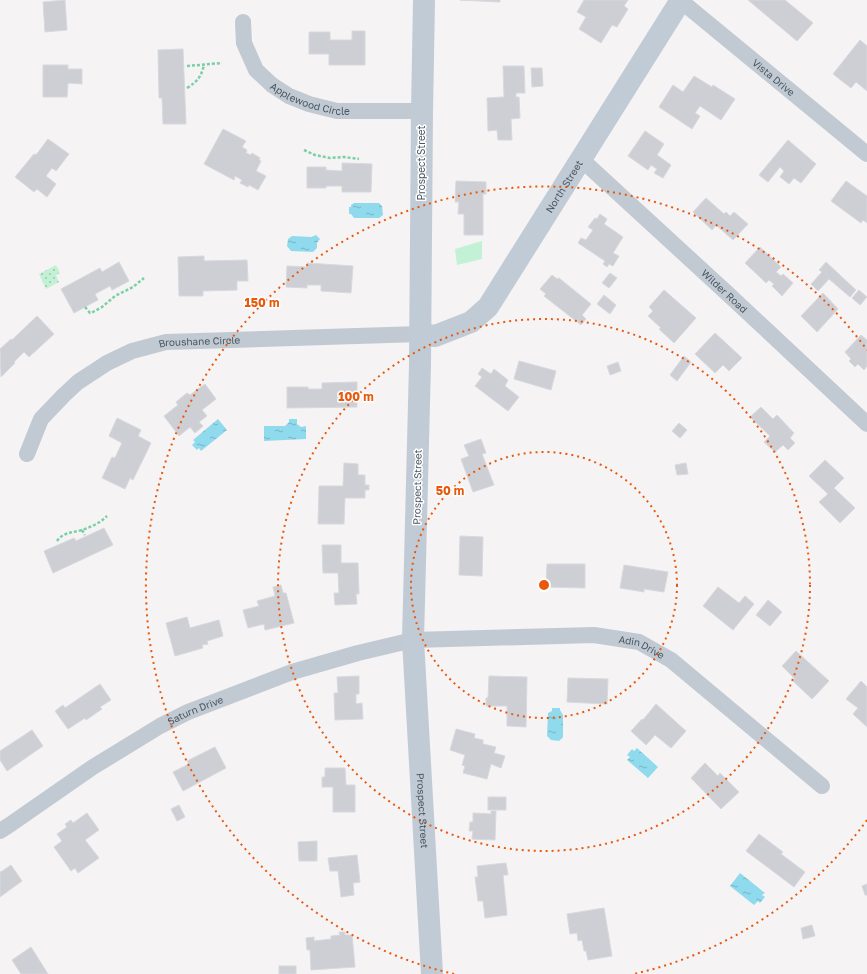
<svg xmlns="http://www.w3.org/2000/svg" width="867" height="974" font-family="'Golos Text',sans-serif">
<defs>
<pattern id="garden-dots" width="8" height="8" patternUnits="userSpaceOnUse"><rect width="8" height="8" fill="#c3f1d5"/><path d="M2 2h.1M6 6h.1" fill="none" stroke="#a0c6b0" stroke-width="1.8" stroke-linecap="round"/></pattern>
<pattern id="water-ripples" width="26" height="14" patternUnits="userSpaceOnUse"><rect width="26" height="14" fill="#90daee"/><path d="M2 4q2-2 4 0t4 0M15 11q2-2 4 0t4 0" fill="none" stroke="#78b4c4"/></pattern>
</defs>
<rect width="100%" height="100%" fill="#f5f3f3"/>
<!-- grass -->
<polygon fill="#c3f1d5" points="482,241 482,259 457,265 455,249"/>
<!-- garden -->
<polygon fill="url(#garden-dots)" points="56,265 60,273 56,275 59,282 46,289 39,274"/>
<!-- water -->
<g fill="url(#water-ripples)">
<polygon points="354,203 379,203 382,206 383,215 379,218 354,218 351,214 349,214 349,207 351,207 351,205"/>
<polygon points="316,235 320,239 317,243 317,248 313,252 291,251 287,246 288,239 292,236 311,237"/>
<polygon points="218,419 227,430 201,451 199,448 197,450 192,445 195,442 193,440"/>
<polygon points="289,419 297,419 297,424 301,427 306,426 306,439 264,441 264,426 285,426 289,422"/>
<polygon points="552,708 560,708 560,710 563,715 563,737 559,741 551,740 547,736 548,713 552,711"/>
<polygon points="637,748 658,767 648,778 627,760 630,757 627,755 632,749 634,751"/>
<polygon points="740,873 765,893 762,895 765,897 760,903 758,901 754,905 730,886"/>
</g>
<!-- building -->
<g fill="#cdcfd5" stroke="#d7d9de">
<polygon points="65,0 67,30 45,32 43,2"/>
<polygon points="460,0 500,0 500,2"/>
<polygon points="584,0 628,0 624,6 628,9 617,27 612,25 601,43 579,29 586,17 577,12"/>
<polygon points="748,0 785,0 813,23 797,41"/>
<polygon points="352,31 365,31 365,65 329,65 329,54 309,54 309,32 330,32 330,40 352,40"/>
<polygon points="860,40 867,46 867,91 856,82 851,88 833,74"/>
<polygon points="183,49 186,124 163,124 162,98 159,98 158,50"/>
<polygon points="43,65 68,65 68,69 82,69 82,84 68,83 67,97 43,97"/>
<polygon points="503,66 524,66 525,93 516,93 516,97 519,97 520,118 511,119 512,140 498,140 497,130 488,131 487,98 504,97"/>
<polygon points="531,68 542,68 543,86 532,87"/>
<polygon points="694,76 712,87 713,85 735,99 721,120 700,106 695,113 700,116 692,129 659,107 673,85 683,92"/>
<polygon points="223,129 246,141 242,147 247,150 246,153 251,155 252,153 260,158 259,160 261,161 256,171 266,176 258,190 249,185 248,187 240,183 242,180 235,176 234,180 204,164"/>
<polygon points="645,131 664,144 657,155 671,165 663,178 654,173 657,169 651,165 648,170 628,156"/>
<polygon points="48,139 69,154 56,171 52,168 46,176 56,184 47,197 37,189 34,192 15,177 34,154 36,155"/>
<polygon points="788,140 816,164 801,183 794,178 789,184 780,177 784,171 780,167 768,182 759,175"/>
<polygon points="342,163 372,164 371,192 342,192 342,186 326,186 326,188 307,188 307,167 326,167 326,170 342,171"/>
<polygon points="456,181 486,182 486,194 483,194 483,235 464,235 464,214 458,214 459,202 455,202"/>
<polygon points="846,181 867,196 867,223 863,220 861,223 831,201"/>
<polygon points="706,198 724,214 726,212 730,216 734,212 748,224 733,240 716,225 712,230 693,212"/>
<polygon points="600,214 607,219 604,224 623,237 613,253 619,256 613,266 609,264 607,267 603,264 605,261 578,243 581,238 586,240 593,230 588,227 595,218 597,219"/>
<polygon points="760,247 781,267 776,272 781,276 783,274 793,283 782,296 772,286 774,284 769,280 766,283 745,263"/>
<polygon points="204,256 204,261 247,260 248,281 237,281 237,290 203,291 203,296 179,296 178,257"/>
<polygon points="119,262 129,281 112,290 110,286 95,294 98,300 74,313 61,289 100,268 102,272"/>
<polygon points="826,262 856,290 850,297 829,279 818,291 811,284 822,272 819,270"/>
<polygon points="307,263 353,266 351,293 321,291 321,285 307,285 307,288 286,287 287,266 307,267"/>
<polygon points="610,273 617,278 609,288 602,283"/>
<polygon points="552,275 557,279 559,278 591,304 582,315 586,319 581,325 544,296 546,294 540,289"/>
<polygon points="664,290 696,318 674,343 659,329 661,328 648,316 653,311 649,307"/>
<polygon points="859,290 867,297 860,305 852,298"/>
<polygon points="823,293 838,309 817,332 801,316"/>
<polygon points="604,295 616,305 610,314 597,304"/>
<polygon points="37,316 54,334 29,357 24,352 14,362 15,363 1,377 0,349 11,339 12,340"/>
<polygon points="715,333 742,358 729,371 723,365 715,373 695,354"/>
<polygon points="861,335 867,340 867,366 864,370 858,364 855,367 849,361 851,359 845,352"/>
<polygon points="684,356 691,362 677,381 670,375"/>
<polygon points="519,361 556,371 551,390 514,379"/>
<polygon points="618,362 621,371 610,375 607,366"/>
<polygon points="482,368 491,374 494,369 508,380 505,386 519,397 508,411 475,386 482,377 478,374"/>
<polygon points="357,382 357,407 287,408 287,387 308,387 308,389 322,389 322,383"/>
<polygon points="205,384 216,399 202,410 207,416 199,422 203,426 195,433 190,427 179,436 164,416 178,405 176,402 187,393 190,395"/>
<polygon points="761,407 773,419 777,415 794,433 790,438 795,443 788,450 783,445 775,452 764,442 770,436 750,417"/>
<polygon points="117,418 141,430 138,436 151,443 133,480 130,478 125,489 102,478 112,457 115,458 122,443 109,436"/>
<polygon points="679,423 687,430 680,438 672,431"/>
<polygon points="481,439 486,453 482,454 494,485 473,492 461,459 469,456 464,445"/>
<polygon points="825,460 844,478 834,488 855,508 840,523 819,502 828,494 809,476"/>
<polygon points="344,463 358,464 358,475 365,475 365,485 369,485 369,490 365,490 365,498 345,498 344,524 318,524 319,486 343,486"/>
<polygon points="686,463 688,474 677,475 675,465"/>
<polygon points="104,528 113,545 53,573 44,551 74,538 76,541"/>
<polygon points="460,536 483,537 482,576 459,575"/>
<polygon points="322,545 341,545 341,563 358,563 359,594 356,594 357,604 335,605 334,593 339,593 338,573 323,573"/>
<polygon points="547,564 585,564 585,588 546,587"/>
<polygon points="624,565 668,572 664,592 644,589 644,592 620,588"/>
<polygon points="281,585 283,593 286,593 294,623 265,630 264,624 248,628 243,610 259,606 257,601 275,596 273,587"/>
<polygon points="718,587 739,603 745,596 754,604 733,630 703,606"/>
<polygon points="768,600 782,612 770,626 756,615"/>
<polygon points="187,617 190,628 219,620 223,636 207,641 208,644 202,645 203,648 175,656 166,623"/>
<polygon points="796,651 829,681 812,699 793,681 795,679 782,666"/>
<polygon points="359,676 359,694 356,694 356,704 362,703 363,719 335,720 334,693 338,693 337,677"/>
<polygon points="489,676 527,677 526,727 507,726 507,706 486,706 486,698 488,698"/>
<polygon points="568,678 608,679 607,704 567,702"/>
<polygon points="861,681 867,687 867,727 853,714 858,708 846,699"/>
<polygon points="100,684 111,700 100,707 102,709 86,720 85,718 68,729 55,711 63,705 65,708"/>
<polygon points="656,704 686,731 671,748 655,735 646,745 631,731 642,719 643,720"/>
<polygon points="456,729 475,734 474,738 483,740 483,744 496,747 494,753 505,756 501,768 491,764 487,779 463,773 465,766 462,765 465,755 450,750"/>
<polygon points="32,730 43,746 7,771 0,760 0,751"/>
<polygon points="215,747 226,768 183,791 173,772 189,764 187,761"/>
<polygon points="705,763 718,776 720,773 739,792 721,809 691,778"/>
<polygon points="325,768 345,768 346,785 355,785 355,812 333,812 333,787 322,787 322,777 325,777"/>
<rect x="488" y="797" width="18" height="13"/>
<polygon points="179,805 185,817 177,821 171,809"/>
<polygon points="491,811 496,811 495,840 472,839 473,831 469,831 470,822 473,822 473,813 491,814"/>
<polygon points="87,813 99,830 85,840 99,858 78,873 75,868 71,871 54,847 62,841 57,834 67,827 65,824 71,820 73,823"/>
<polygon points="759,834 783,852 781,854 805,872 794,887 746,851"/>
<polygon points="317,841 317,861 299,861 298,842"/>
<polygon points="357,855 360,882 353,883 354,895 341,897 338,871 330,871 328,858"/>
<polygon points="506,863 508,875 503,875 507,915 485,918 483,901 478,901 475,877 478,877 477,866"/>
<polygon points="11,865 22,881 0,897 0,871 1,872"/>
<polygon points="867,884 867,895 865,895 862,886"/>
<polygon points="604,908 612,956 588,960 586,951 584,951 582,940 578,941 577,933 570,934 567,914"/>
<polygon points="812,925 815,936 803,939 801,928"/>
<polygon points="339,932 345,932 345,935 352,935 355,967 311,970 310,950 307,950 306,938 314,937 314,941 331,939 331,936 340,935"/>
<polygon points="31,947 48,974 21,974 12,960"/>
<rect x="279" y="966" width="17" height="8"/>
</g>
<g fill="none" stroke-linecap="round" stroke-linejoin="round">
<!-- path -->
<g stroke="#7ad0a6" stroke-width="2.5" stroke-dasharray="3 2" stroke-linecap="butt">
<polyline points="187,66 222,63"/>
<path d="M187,88c11,-7 14,-11 17,-23"/>
<polyline points="304,150 315,155 330,158 344,157 359,159"/>
<polyline points="85,307 90,313 93,312 102,307 115,296 133,287 144,278"/>
<polyline points="82,530 85,535"/>
<path d="M57,541c6,-9 15,-8 25,-11 9,-3 18,-7 25,-14"/>
</g>
<!-- street -->
<g stroke="#c1cad2" stroke-width="16">
<path id="s1" d="M681,1l186,153"/>
<path id="s2" d="M243,22l1,21 12,27 16,15 17,11 20,8 28,7h85"/>
<path id="s3" d="M581,159l147,135 139,130"/>
<path id="s4" d="M27,454l14,-35 23,-24 14,-13 29,-19 25,-12 34,-9 254,-8"/>
<path id="s5" d="M0,831l8,-5 85,-59 67,-41 28,-14 104,-40 66,-19 55,-13 181,-5 45,7 32,18 151,126"/>
</g>
<!-- secondary -->
<g stroke="#c1cbd6" stroke-width="22">
<path id="s6" d="M424,0l-2,111 -2,253 -7,276 19,334"/>
<path id="s7" d="M420,334l15,2 36,-14 17,-15 193,-307"/>
</g>
</g>
<!-- distance rings -->
<g fill="none" stroke="#e8590c" stroke-width="2" stroke-dasharray="2 4">
<circle cx="544" cy="585" r="133"/>
<circle cx="544" cy="585" r="266"/>
<path d="M867 820A399 399 0 0 1 634 974M454 974A399 399 0 1 1 867 350"/>
</g>
<g text-anchor="middle" stroke-width="3" stroke-linejoin="round" paint-order="stroke">
<!-- street labels -->
<g font-size="10" fill="#4a5661" stroke="#fff">
<text dy="4" stroke="none"><textPath href="#s1" startOffset="120">Vista Drive</textPath></text>
<text dy="4" stroke="none"><textPath href="#s2" startOffset="114">Applewood Circle</textPath></text>
<text transform="translate(421 163) rotate(-90)" y="4">Prospect Street</text>
<text dy="4" stroke="none"><textPath href="#s7" startOffset="219">North Street</textPath></text>
<text dy="4" stroke="none"><textPath href="#s3" startOffset="195">Wilder Road</textPath></text>
<text dy="4" stroke="none"><textPath href="#s4" startOffset="221">Broushane Circle</textPath></text>
<text transform="translate(417 487) rotate(-89)" y="4">Prospect Street</text>
<text dy="4" stroke="none"><textPath href="#s5" startOffset="690">Adin Drive</textPath></text>
<text dy="4" stroke="none"><textPath href="#s5" startOffset="230">Saturn Drive</textPath></text>
<text dy="4" stroke="none"><textPath href="#s6" startOffset="811">Prospect Street</textPath></text>
</g>
</g>
<circle cx="544" cy="585" r="6" fill="#e8590c" stroke="#fff" stroke-width="2"/>
<g font-size="12" text-anchor="middle" font-weight="bold" fill="#e8590c" stroke="#fff" stroke-width="3" stroke-linejoin="round" paint-order="stroke">
<text x="262" y="307">150 m</text>
<text x="356" y="401">100 m</text>
<text x="450" y="495">50 m</text>
</g>
</svg>
